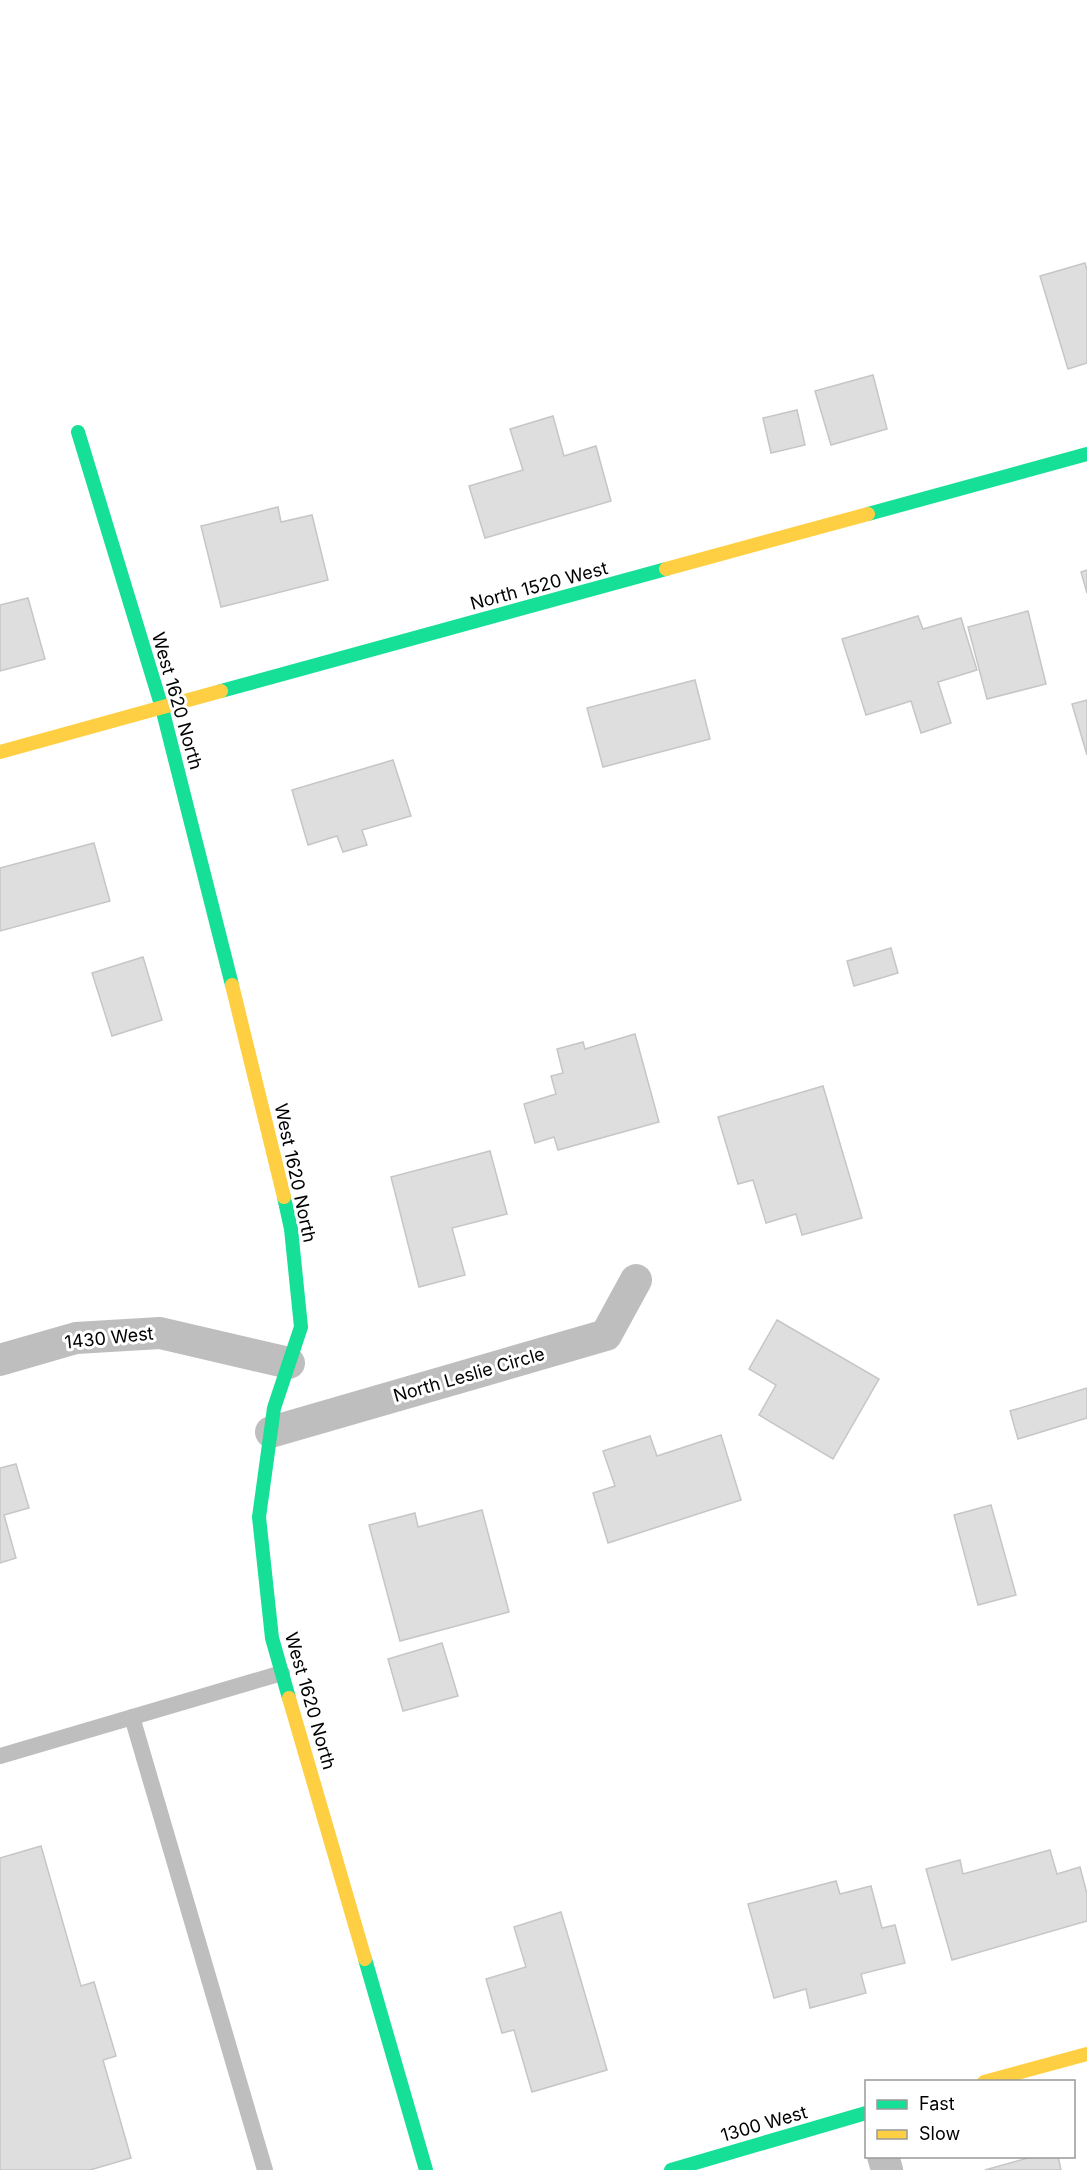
<svg xmlns="http://www.w3.org/2000/svg" width="1087" height="2170" font-family="Inter,sans-serif">
<rect width="100%" height="100%" fill="#fff"/>
<!-- building -->
<g fill="#dedede" stroke="#c6c6c6" stroke-width="1.5">
<polygon points="1085,263 1087,270 1087,363 1068,369 1040,276"/>
<polygon points="873,375 887,429 831,445 815,391"/>
<polygon points="797,410 805,445 771,453 763,418"/>
<polygon points="553,416 564,456 596,446 611,501 485,538 469,486 523,470 510,429"/>
<polygon points="278,507 281,522 312,515 328,580 221,607 201,526"/>
<polygon points="1087,570 1087,593 1081,572"/>
<polygon points="28,598 45,659 0,671 0,605"/>
<polygon points="1028,611 1046,684 987,699 968,627"/>
<polygon points="918,616 923,629 961,618 977,670 938,682 951,723 921,733 911,701 866,715 842,639"/>
<polygon points="695,680 710,739 603,767 587,708"/>
<polygon points="1087,700 1087,755 1072,704"/>
<polygon points="393,760 411,816 362,830 367,845 343,852 337,836 308,845 292,790"/>
<polygon points="94,843 110,901 0,931 0,868"/>
<polygon points="891,948 898,973 854,986 847,961"/>
<polygon points="143,957 162,1020 112,1036 92,973"/>
<polygon points="635,1034 659,1122 558,1150 554,1137 535,1143 524,1104 556,1094 551,1076 563,1073 557,1049 583,1042 585,1049"/>
<polygon points="823,1086 862,1218 802,1235 796,1214 766,1223 753,1180 738,1184 718,1117"/>
<polygon points="490,1151 507,1214 452,1228 465,1275 419,1287 391,1177"/>
<polygon points="777,1320 879,1379 833,1459 759,1415 776,1385 749,1369"/>
<polygon points="1087,1388 1087,1418 1018,1439 1010,1411"/>
<polygon points="721,1435 741,1500 608,1543 593,1493 615,1486 603,1451 650,1436 657,1456"/>
<polygon points="16,1464 29,1508 4,1515 16,1558 0,1563 0,1468"/>
<polygon points="991,1505 1016,1595 978,1605 954,1515"/>
<polygon points="482,1510 509,1612 400,1641 369,1525 415,1513 418,1527"/>
<polygon points="442,1643 458,1696 403,1711 388,1659"/>
<polygon points="41,1846 81,1986 94,1982 116,2056 103,2060 131,2158 90,2170 0,2170 0,1858"/>
<polygon points="1050,1850 1057,1874 1080,1867 1087,1894 1087,1921 952,1960 926,1869 960,1860 963,1874"/>
<polygon points="836,1881 840,1894 871,1886 882,1928 895,1925 905,1963 861,1974 866,1993 810,2008 806,1989 774,1998 748,1904"/>
<polygon points="561,1912 607,2070 532,2092 514,2030 502,2033 486,1979 526,1967 514,1927"/>
<polygon points="1035,2156 1058,2156 1061,2170 985,2170"/>
</g>
<g fill="none" stroke-linecap="round" stroke-linejoin="round">
<!-- lane -->
<g stroke="#bebebe" stroke-width="16">
<polyline points="132,1717 265,2170"/>
<polyline points="0,1756 282,1673"/>
</g>
<!-- street -->
<g stroke="#bebebe" stroke-width="32">
<polyline points="0,1360 76,1338 160,1333 289,1363"/>
<polyline points="271,1432 606,1335 636,1280"/>
<polyline points="883,2156 887,2170"/>
</g>
<!-- fast -->
<g stroke="#16e098" stroke-width="14">
<polyline points="78,432 162,708 232,985"/>
<polyline points="868,514 1087,454"/>
<polyline points="221,691 666,569"/>
<polyline points="284,1197 291,1229 301,1327 274,1408 259,1517 272,1638 289,1698"/>
<polyline points="365,1959 426,2170"/>
<polyline points="671,2170 866,2113"/>
</g>
<!-- slow -->
<g stroke="#ffcf43" stroke-width="14">
<polyline points="666,569 868,514"/>
<polyline points="0,752 221,691"/>
<polyline points="232,985 284,1197"/>
<polyline points="289,1698 365,1959"/>
<polyline points="984,2082 1087,2054"/>
</g>
</g>
<g text-anchor="middle" stroke-width="6" stroke-linejoin="round" paint-order="stroke">
<!-- street labels -->
<g font-size="18" fill="#000" stroke="#fff">
<text transform="translate(539 586) rotate(-15)" y="6">North 1520 West</text>
<text transform="translate(177 701) rotate(74)" y="6">West 1620 North</text>
<text transform="translate(295 1173) rotate(78)" y="6">West 1620 North</text>
<text transform="translate(109 1338) rotate(-6)" y="6">1430 West</text>
<text transform="translate(469 1375) rotate(-16)" y="6">North Leslie Circle</text>
<text transform="translate(310 1701) rotate(74)" y="6">West 1620 North</text>
<text transform="translate(764 2124) rotate(-16)" y="6">1300 West</text>
</g>
</g>
<!-- legend -->
<rect x="865" y="2080" width="210" height="78" fill="#ffffff" stroke="#999999" stroke-width="1.5"/>
<rect x="877" y="2100" width="30" height="9" fill="#16e098" stroke="#999999" stroke-width="1.5"/>
<text x="919" y="2110" font-size="18" fill="#000000">Fast</text>
<rect x="877" y="2130" width="30" height="9" fill="#ffcf43" stroke="#999999" stroke-width="1.5"/>
<text x="919" y="2140" font-size="18" fill="#000000">Slow</text>
</svg>
